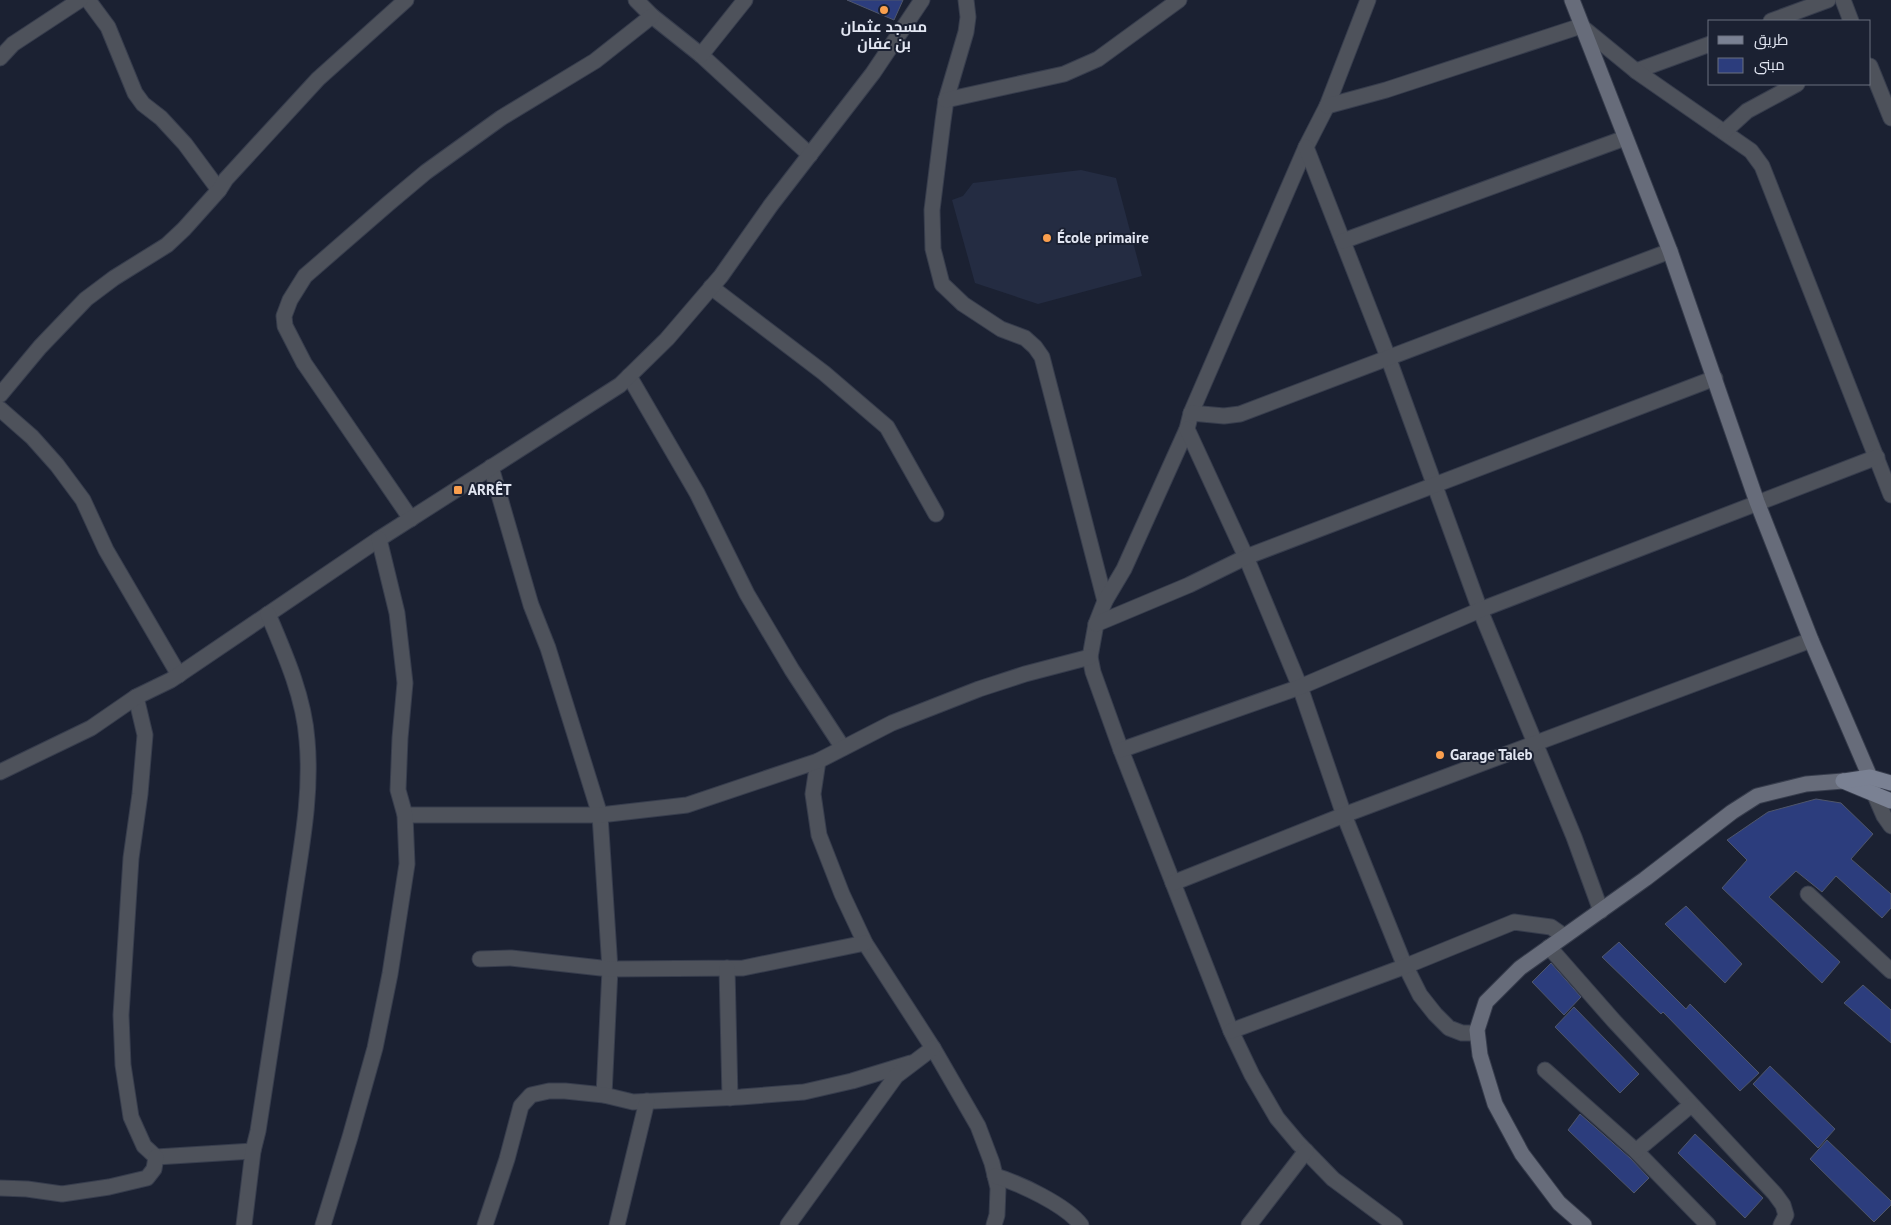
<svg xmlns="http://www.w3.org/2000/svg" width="1891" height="1225" font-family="'PT Sans',Cairo,sans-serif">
<rect width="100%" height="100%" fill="#1b2132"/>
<!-- built -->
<polygon fill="#242c42" points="1081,170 1116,178 1142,276 1038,304 975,283 952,200 963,196 973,183"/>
<!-- building -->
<g fill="#2c3d7d" stroke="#4f566a">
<polygon points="847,0 903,0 894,20"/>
<polygon points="1816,799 1841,803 1873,834 1851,859 1891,894 1891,908 1882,918 1836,876 1822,892 1796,871 1769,897 1840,962 1822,983 1722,888 1747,860 1727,840 1768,812"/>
<polygon points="1686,906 1742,964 1725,983 1665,924"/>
<polygon points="1619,942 1686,1009 1690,1004 1759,1073 1740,1091 1663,1012 1661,1014 1602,957"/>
<polygon points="1551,963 1581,997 1564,1015 1532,982"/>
<polygon points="1863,985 1891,1010 1891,1043 1844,1003"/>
<polygon points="1574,1007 1639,1074 1620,1093 1555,1027"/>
<polygon points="1770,1066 1835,1129 1818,1148 1753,1084"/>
<polygon points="1580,1114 1630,1158 1649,1178 1634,1193 1568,1130"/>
<polygon points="1695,1134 1763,1198 1745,1218 1678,1153"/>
<polygon points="1827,1140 1891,1201 1891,1205 1874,1222 1810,1159"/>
</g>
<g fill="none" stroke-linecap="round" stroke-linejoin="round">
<!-- minor casing -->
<g stroke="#373d4d" stroke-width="17">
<g id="minor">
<polyline points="88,0 108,27 135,93 143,104 161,118 185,144 219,190"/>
<polyline points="636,0 652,16 701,55 810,155"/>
<polyline points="966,0 968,17 966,32 946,100 943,121 932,210 933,249 942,284 963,304 1001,329 1025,338 1035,347 1042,357 1105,601"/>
<polyline points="1368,0 1327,106 1306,147 1191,413 1187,429 1124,569 1105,601 1096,624 1090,657 1093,672 1121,750 1231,1031 1252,1075 1277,1118 1298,1143 1333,1179 1395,1225"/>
<polyline points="1843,0 1851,21"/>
<polyline points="1771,21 1828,0"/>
<polyline points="701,55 745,0"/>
<polyline points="0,58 13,44 80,0"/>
<polyline points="1870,66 1891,118"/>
<polyline points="1636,71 1710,44"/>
<polyline points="946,100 1064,74 1098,59 1179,0"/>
<polyline points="1327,106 1386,90 1581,26 1636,71 1751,151 1762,166 1891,495"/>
<polyline points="1724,132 1747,111 1797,84"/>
<polyline points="1306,147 1388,357 1480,610 1574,837 1601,911"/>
<polyline points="1343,241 1625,138"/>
<polyline points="711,287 824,373 887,427 936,514"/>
<polyline points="629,376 697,493 747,594 792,670 843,748"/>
<polyline points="0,395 40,347 86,299 114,278 167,245 184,229 219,190 226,179 318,79 406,0"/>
<polyline points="0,409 32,437 57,465 83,500 106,550 179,675"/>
<polyline points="1191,413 1224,416 1240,414 1670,251"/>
<polyline points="1187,429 1246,557 1300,687 1344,815 1402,959 1420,995 1435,1014 1449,1028 1462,1033 1477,1033"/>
<polyline points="491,467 531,605 548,648 600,815 610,969 604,1095"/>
<polyline points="411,519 304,363 285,326 284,316 290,300 305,276 389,203 426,172 501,118 595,61 652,16"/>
<polyline points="1096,624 1189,585 1246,557 1715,378"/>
<polyline points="136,697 145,735 140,794 131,858 121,1015 123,1065 131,1117 144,1146 156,1157 253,1151"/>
<polyline points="1121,750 1300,687 1480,610 1877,457"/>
<polyline points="818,761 813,794 819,835 842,894 865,943 933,1048 978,1126 992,1163 998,1188 997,1215 994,1225"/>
<polyline points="0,772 91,728 136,697 171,680 379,539 620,385 667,339 721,276 771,205 873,73 922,0"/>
<polyline points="1874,793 1884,816 1891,826"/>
<polyline points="405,815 600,815 687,805 818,761 892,723 979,689 1025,674 1090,657"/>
<polyline points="1173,883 1344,815 1811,640"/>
<polyline points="1808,894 1891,971"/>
<polyline points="1549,947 1614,1021 1775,1194 1783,1205 1786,1215 1781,1225"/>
<polyline points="480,959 511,958 610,969 743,968 865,943"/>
<polyline points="727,968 730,1098"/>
<polyline points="1231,1031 1406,966 1514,922 1551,927 1564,936"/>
<polyline points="1545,1070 1636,1151 1708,1225"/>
<polyline points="1636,1151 1691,1105"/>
<path d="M995,1176c24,7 71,29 86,49"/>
<polyline points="0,1188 27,1189 62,1194 109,1187 147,1178 154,1169 156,1157"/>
<path d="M244,1225l9,-74 5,-20c12,-76 24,-152 35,-228 8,-54 19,-108 14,-163 -3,-43 -22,-86 -39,-126"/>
<polyline points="323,1225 350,1137 375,1048 390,974 407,864 405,815 398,790 400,738 405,683 397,613 379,539"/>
<polyline points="485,1225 507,1159 521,1106 531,1095 549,1091 565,1091 604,1095 633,1102 741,1097 804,1092 852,1081 911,1063"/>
<polyline points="617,1225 647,1101"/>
<polyline points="788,1225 896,1076 933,1048"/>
<polyline points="1249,1225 1306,1151"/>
</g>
</g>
<!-- secondary casing -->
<g stroke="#373d4d" stroke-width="17">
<g id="secondary">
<polyline points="1572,0 1670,251 1757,502 1811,640 1870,777 1873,787"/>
<polyline points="1584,1225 1559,1203 1522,1154 1495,1104 1480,1055 1477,1030 1486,1002 1520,968 1645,879 1732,812 1757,796 1806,784 1843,781"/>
</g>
</g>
<!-- primary casing -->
<g stroke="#373d4d" stroke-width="17">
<g id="primary">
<polyline points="1843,781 1891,801"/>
<polyline points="1844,781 1870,777 1891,783"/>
</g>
</g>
<!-- minor -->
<use href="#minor" stroke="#4e525b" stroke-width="15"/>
<!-- secondary -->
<use href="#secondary" stroke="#676c7a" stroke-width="15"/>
<!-- primary -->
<use href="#primary" stroke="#7a8193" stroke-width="15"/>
</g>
<!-- markers -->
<g fill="#fa9f4e" stroke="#1b2132" stroke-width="2">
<circle cx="884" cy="10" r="5"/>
<circle cx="1047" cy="238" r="5"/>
<rect x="453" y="485" width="10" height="10" rx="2.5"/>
<circle cx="1440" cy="755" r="5"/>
</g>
<g text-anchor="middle" stroke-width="4" stroke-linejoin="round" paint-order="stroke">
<!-- poi labels -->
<g font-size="15" font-weight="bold" fill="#e2e6f2" stroke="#1b2132" text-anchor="start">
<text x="884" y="32" text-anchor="middle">مسجد عثمان<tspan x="884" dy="17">بن عفان</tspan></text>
<text x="1057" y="243">École primaire</text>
<text x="468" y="495">ARRÊT</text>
<text x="1450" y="760">Garage Taleb</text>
</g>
</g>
<!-- legend -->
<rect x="1708" y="20" width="162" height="65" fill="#1b2132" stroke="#6b707f"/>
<rect x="1718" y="36" width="25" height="8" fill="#7a8193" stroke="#6b707f"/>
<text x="1754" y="45" font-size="15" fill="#e2e6f2">طريق</text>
<rect x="1718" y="58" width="25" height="15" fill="#2c3d7d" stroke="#6b707f"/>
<text x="1754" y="70" font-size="15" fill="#e2e6f2">مبنى</text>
</svg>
